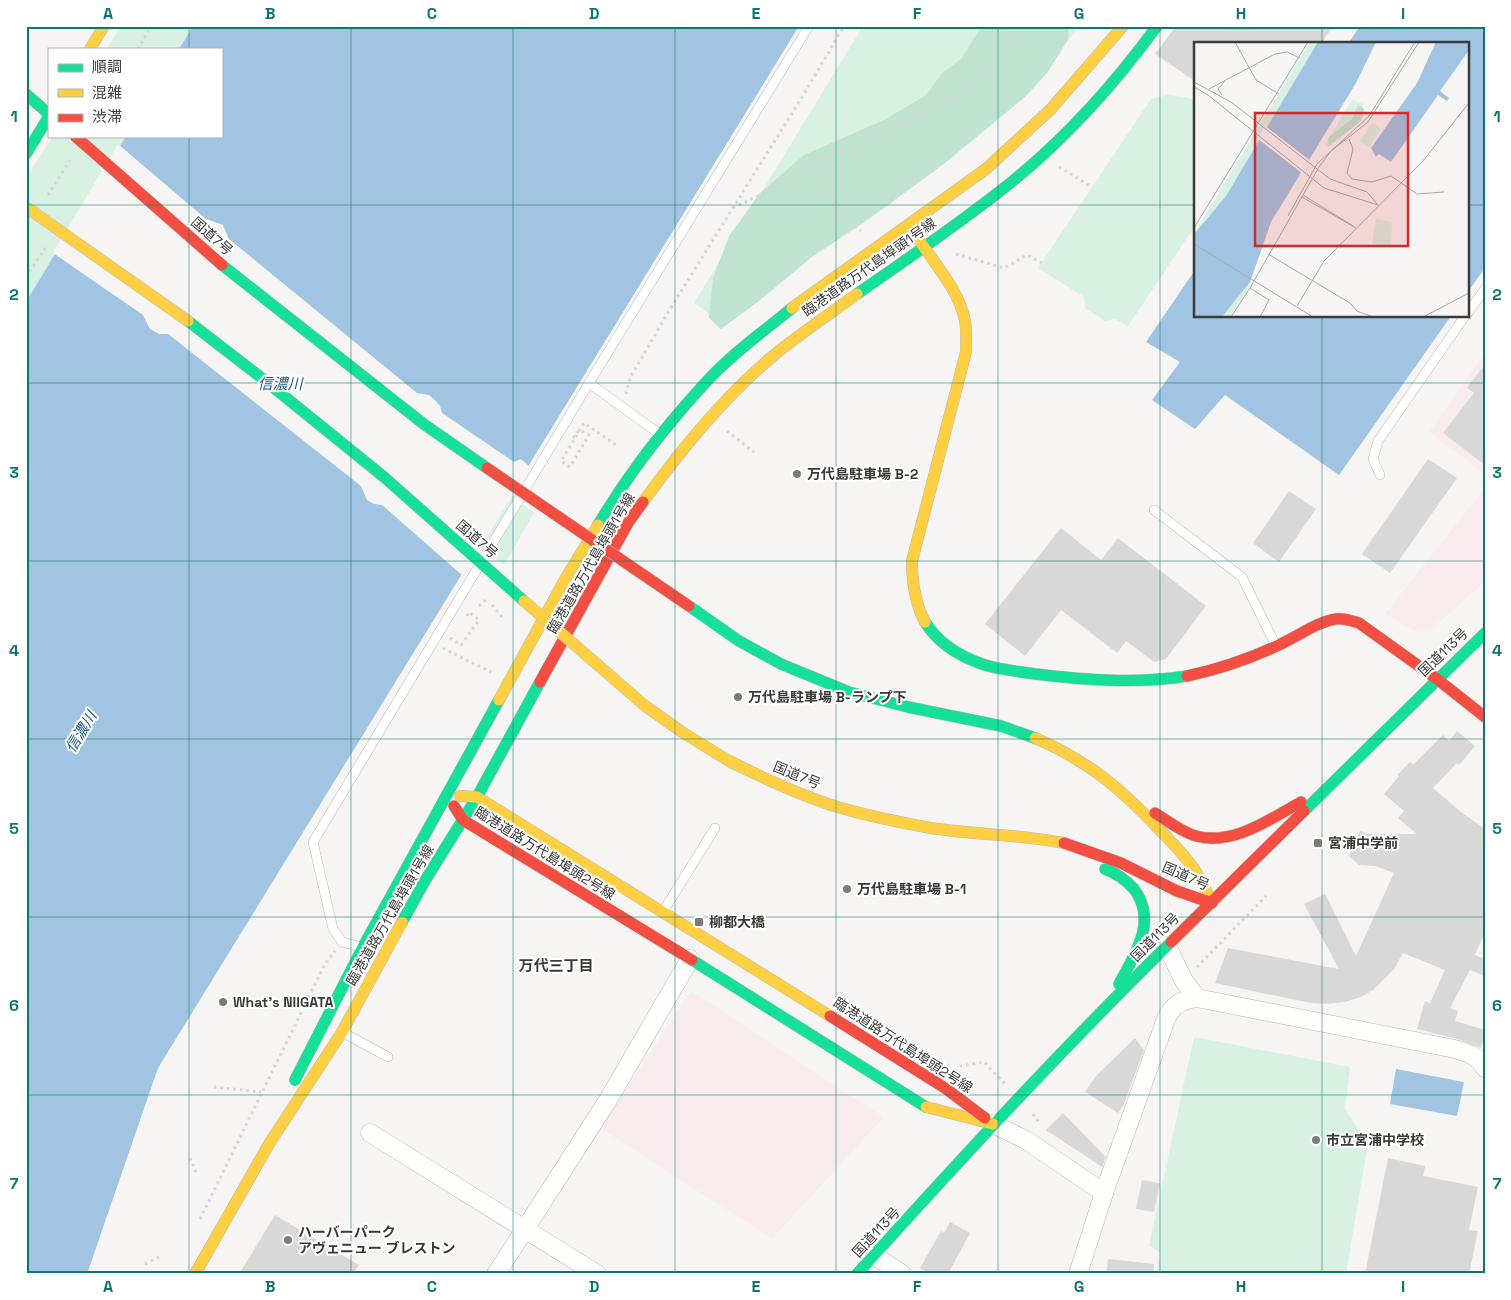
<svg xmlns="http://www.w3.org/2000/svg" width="1511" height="1300" font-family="'Space Grotesk','Noto Sans JP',sans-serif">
<rect width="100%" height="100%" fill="#f6f5f4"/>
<!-- commercial -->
<g fill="#faecee">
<polygon points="1485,353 1485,474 1429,432"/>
<polygon points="1485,488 1485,582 1430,630 1415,631 1385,614"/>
<polygon points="691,991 884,1117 772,1239 600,1128"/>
</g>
<!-- green -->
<g fill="#d8f1e3">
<polygon points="121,26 193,26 179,49 107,49"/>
<polygon points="863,26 1076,26 1075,32 1001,115 767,286 725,325 694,303"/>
<polygon points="1168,95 1186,97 1195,100 1195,226 1128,326 1115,319 1105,321 1085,308 1084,297 1038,268 1151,99"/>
<polygon points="53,136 126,136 102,176 534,513 504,565 72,225 26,302 26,178"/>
<polygon points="1194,1037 1350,1067 1345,1109 1368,1143 1346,1274 1156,1274 1160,1252 1149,1246"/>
</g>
<!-- forest -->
<polygon fill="#c0e4d1" points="982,26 1069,26 1068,40 1047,73 1025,97 945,163 869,219 812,257 759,301 721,329 709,318 713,278 729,236 760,193 804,155 886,119 926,95 942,73 961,59"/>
<!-- water -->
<g fill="#a0c4e2">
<polygon points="193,26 799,26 158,1068 87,1274 26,1274 26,302 126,136 221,136 221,49 179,49"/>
<polygon points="1360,26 1485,26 1485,268 1467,293 1467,44 1348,44"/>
<polygon points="1195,270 1195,316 1451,316 1339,475 1225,395 1195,429 1152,400 1180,362 1146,342"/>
<polygon points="1396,1069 1464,1082 1457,1116 1390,1104"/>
</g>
<!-- pier -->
<polygon fill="#f6f5f4" points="118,144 206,219 223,225 229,239 417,393 429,395 435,400 440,406 442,413 514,462 521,459 530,467 463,576 382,505 374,504 367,500 361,486 168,334 159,334 150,329 143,315 53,253"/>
<!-- building -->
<g fill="#d8d8d8">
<polygon points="1176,26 1333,26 1321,44 1195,44 1195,81 1155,54"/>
<polygon points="1485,364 1485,465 1443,433 1474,393 1467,388"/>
<polygon points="1428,459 1457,478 1390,573 1362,554"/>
<polygon points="1289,491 1316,509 1279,562 1253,543"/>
<polygon points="1061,528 1101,560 1118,538 1206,606 1166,659 1154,662 1126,641 1117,653 1061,610 1025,656 985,624"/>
<polygon points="1457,731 1475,746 1459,765 1457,763 1433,788 1461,812 1485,829 1485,932 1475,955 1485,959 1485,976 1470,970 1450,1008 1458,1011 1455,1021 1485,1030 1481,1048 1458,1039 1417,1029 1425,1001 1430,1003 1445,970 1403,953 1394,969 1373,990 1361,997 1345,1002 1326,1004 1311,1003 1215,983 1228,948 1339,969 1304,904 1325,894 1356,956 1394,873 1375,866 1359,865 1349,856 1360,831 1368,834 1417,834 1398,818 1404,811 1384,794 1399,776 1397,775 1410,762 1413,765 1443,735 1449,741"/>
<polygon points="1135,1038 1144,1050 1124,1104 1118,1113 1085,1092 1095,1077"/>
<polygon points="1063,1113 1106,1157 1102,1167 1046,1130"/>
<polygon points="1388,1158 1425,1166 1423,1176 1478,1187 1469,1230 1478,1231 1469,1274 1365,1274"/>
<polygon points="1142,1180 1160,1183 1154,1212 1136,1209"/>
<polygon points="275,1215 359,1265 353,1274 239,1274"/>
<polygon points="950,1222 970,1233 948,1274 930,1274 920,1268 941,1231 944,1233"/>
<polygon points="1108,1259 1154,1264 1153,1274 1106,1274"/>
</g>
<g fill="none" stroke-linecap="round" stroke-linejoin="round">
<!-- lane casing -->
<g stroke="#bbbab9" stroke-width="10">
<g id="lane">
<polyline points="1467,314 1485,289"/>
<polyline points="589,383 661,435"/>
<polyline points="1380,475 1373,459 1378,441 1465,316"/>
<polyline points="1154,510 1242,577 1275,644"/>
<polyline points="664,910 715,828"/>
<polyline points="362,947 342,942 333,929 313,842 589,383 809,26"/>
<polyline points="342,1032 388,1057"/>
</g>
</g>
<!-- street casing -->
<g stroke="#bbbab9" stroke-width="19">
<g id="street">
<polyline points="1167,946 1184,981 1197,998"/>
<polyline points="993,1124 1026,1140 1104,1193"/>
<polyline points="370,1133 597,1274"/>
<polyline points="875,1256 902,1274"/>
<polyline points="496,1274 608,1100 690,959"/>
<path d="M1078,1274l26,-81 62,-174c6,-14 17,-20 31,-21l258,51c13,4 22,6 30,19"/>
</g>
</g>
<!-- fast casing -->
<g stroke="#bbbab9" stroke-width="12">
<g id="fast">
<polyline points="26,94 49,114"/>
<polyline points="26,154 49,116"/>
<path d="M857,294c46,-32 93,-64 138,-99 62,-47 116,-106 162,-169"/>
<path d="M598,525c31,-52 69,-101 110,-145 25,-27 56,-49 84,-72"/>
<path d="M925,622c13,21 34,34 57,42 17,6 35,7 53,10 50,6 101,10 152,2"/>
<polyline points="781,664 849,692 908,707 1001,726 1035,738"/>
<polyline points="1304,811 1485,633"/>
<path d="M1105,869c11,4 21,11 29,20 24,32 1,65 -15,95"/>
<polyline points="402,922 426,879 477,797 540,682"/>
<polyline points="692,960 926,1107"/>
<polyline points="295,1080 363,947 499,700"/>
<path d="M857,1274c102,-113 205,-225 314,-332"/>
</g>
</g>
<!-- slow casing -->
<g stroke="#bbbab9" stroke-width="12">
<g id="slow">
<polyline points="90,49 104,26"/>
<path d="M915,234c17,27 44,55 50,87 2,10 1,21 1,31l-54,209c0,22 3,42 13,61"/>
<polyline points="792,308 986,169 1051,109 1123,26"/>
<path d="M643,502c39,-54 84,-109 136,-151 25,-20 52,-38 78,-57"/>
<polyline points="499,700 567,576 598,525"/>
<path d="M1035,738c53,23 84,49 123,90 13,14 28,28 38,44 6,10 11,21 16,31"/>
<path d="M729,761c33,16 66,32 102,44 32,10 67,17 100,23 44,7 89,6 133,15"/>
<polyline points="460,796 477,797 830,1016"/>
<polyline points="926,1107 993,1124"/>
<polyline points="195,1274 269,1144 342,1032 402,922"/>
</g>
</g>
<!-- jam casing -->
<g stroke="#bbbab9" stroke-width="12">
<g id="jam">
<path d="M1187,676c33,-7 65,-18 96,-33 17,-8 34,-21 53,-24 8,-1 16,2 23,4l78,56 48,38"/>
<polyline points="540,682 628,523 643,502"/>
<polyline points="454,806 463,820 692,960"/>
<path d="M1155,813c13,8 26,19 41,23 37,10 74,-17 105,-34"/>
<polyline points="1064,843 1121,863 1177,891 1212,903"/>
<polyline points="1171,942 1304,811"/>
<polyline points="830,1016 945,1088 985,1118"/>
</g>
</g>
<!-- path -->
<g stroke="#d6d5d5" stroke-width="3" stroke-dasharray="2.5 4" stroke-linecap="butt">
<polyline points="138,49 151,26"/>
<polyline points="820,161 828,175 828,194 840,216 861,231"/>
<polyline points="1059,167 1092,187"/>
<polyline points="48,195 70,160"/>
<polyline points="733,208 778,186 810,166 857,142 947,103 975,84 1004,51 1021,26"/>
<polyline points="956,254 1004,268 1027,255 1042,263"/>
<polyline points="26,277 46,247"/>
<polyline points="626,394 630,378 673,304 804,94 844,26"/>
<polyline points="727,431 754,452"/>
<polyline points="573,438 579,430 589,435 570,467 561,461 584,423 619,447"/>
<polyline points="492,605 503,618"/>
<polyline points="479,606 487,599 488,600"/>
<polyline points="450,638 461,645 479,620 469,612 467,616"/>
<polyline points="445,648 444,649 491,672"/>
<polyline points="1197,967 1266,896"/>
<polyline points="956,1072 961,1066 984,1062 1005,1084"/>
<polyline points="214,1087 261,1092"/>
<polyline points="1033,1114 1039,1122"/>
<polyline points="190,1158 196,1172"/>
<polyline points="200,1219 325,964 335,951"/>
<polyline points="145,1264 159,1257"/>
</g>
<!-- lane -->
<use href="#lane" stroke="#fefefd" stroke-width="9"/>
<!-- street -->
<use href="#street" stroke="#fefefd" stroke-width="18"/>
<!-- fast -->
<use href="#fast" stroke="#16e098" stroke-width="11"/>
<!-- slow -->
<use href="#slow" stroke="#ffcf43" stroke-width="11"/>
<!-- jam -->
<use href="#jam" stroke="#f24e42" stroke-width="11"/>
<!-- fast-bridge casing -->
<g stroke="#bec0c7" stroke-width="12" stroke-linecap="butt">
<g id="fast-bridge">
<polyline points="222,265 425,425 487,468"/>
<polyline points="188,321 263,379 384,477 524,601"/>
<polyline points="689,606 739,641 781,664"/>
</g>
</g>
<!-- slow-bridge casing -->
<g stroke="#bec0c7" stroke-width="12" stroke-linecap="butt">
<g id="slow-bridge">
<polyline points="26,207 188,321"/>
<polyline points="524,601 644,705 682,732 729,761"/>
</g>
</g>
<!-- jam-bridge casing -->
<g stroke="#bec0c7" stroke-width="12" stroke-linecap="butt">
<g id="jam-bridge">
<polyline points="75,136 222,265"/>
<polyline points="487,468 689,606"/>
</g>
</g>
<!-- fast-bridge -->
<use href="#fast-bridge" stroke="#16e098" stroke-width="11"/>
<!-- slow-bridge -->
<use href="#slow-bridge" stroke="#ffcf43" stroke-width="11"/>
<!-- jam-bridge -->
<use href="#jam-bridge" stroke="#f24e42" stroke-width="11"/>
</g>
<!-- grid -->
<path fill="none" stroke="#0f766e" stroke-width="1" stroke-opacity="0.55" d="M189,26v23M351,26v1248M513,26v1248M675,26v1248M836,26v1248M998,26v1248M1160,26v1248M1322,26v18M189,136v1138M26,205h1169M1467,205h18M1322,316v958M26,383h1459M26,561h1459M26,739h1459M26,917h1459M26,1095h1459"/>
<!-- markers -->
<g fill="#7c7b7a" stroke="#fff" stroke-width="2">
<circle cx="797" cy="474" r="5"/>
<circle cx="738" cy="697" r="5"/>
<rect x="1313" y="838" width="10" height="10" rx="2.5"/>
<circle cx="847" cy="889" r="5"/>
<rect x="694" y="917" width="10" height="10" rx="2.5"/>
<circle cx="223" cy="1002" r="5"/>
<circle cx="1316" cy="1140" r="5"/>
<circle cx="288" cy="1240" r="5"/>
</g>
<g text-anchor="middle" stroke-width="4" stroke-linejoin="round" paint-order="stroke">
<!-- street labels -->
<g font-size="14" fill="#3b3a39" stroke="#fff">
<text transform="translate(212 236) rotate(41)" y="5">国道7号</text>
<text transform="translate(869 267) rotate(-35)" y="5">臨港道路万代島埠頭1号線</text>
<text transform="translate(477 539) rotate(41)" y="5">国道7号</text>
<text transform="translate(591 563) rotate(-60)" y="5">臨港道路万代島埠頭1号線</text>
<text transform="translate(1443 652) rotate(-44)" y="5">国道113号</text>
<text transform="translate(797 775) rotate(22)" y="5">国道7号</text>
<text transform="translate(545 853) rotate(32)" y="5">臨港道路万代島埠頭2号線</text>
<text transform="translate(1186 876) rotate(23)" y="5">国道7号</text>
<text transform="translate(390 915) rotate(-60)" y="5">臨港道路万代島埠頭1号線</text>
<text transform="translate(1155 937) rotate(-45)" y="5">国道113号</text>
<text transform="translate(903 1045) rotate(33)" y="5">臨港道路万代島埠頭2号線</text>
<text transform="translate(876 1232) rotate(-47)" y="5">国道113号</text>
</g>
<!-- poi labels -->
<g font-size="14" font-weight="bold" fill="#3b3a39" stroke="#fff" text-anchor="start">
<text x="807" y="479">万代島駐車場 B-2</text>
<text x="748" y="702">万代島駐車場 B-ランプ下</text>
<text x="1328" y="848">宮浦中学前</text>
<text x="857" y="894">万代島駐車場 B-1</text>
<text x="709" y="927">柳都大橋</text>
<text x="233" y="1007">What's NIIGATA</text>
<text x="1326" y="1145">市立宮浦中学校</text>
<text x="298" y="1237">ハーバーパーク<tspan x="298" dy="16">アヴェニュー ブレストン</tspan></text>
</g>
<!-- water labels -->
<g font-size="15" font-style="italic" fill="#205a84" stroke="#fff">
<text x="280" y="389">信濃川</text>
<text transform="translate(81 732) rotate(-59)" y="5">信濃川</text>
</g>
<!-- neighbourhood labels -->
<g font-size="15" font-weight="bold" fill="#3b3a39" stroke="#fff">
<text x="556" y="971">万代三丁目</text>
</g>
</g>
<!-- overview -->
<g transform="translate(1194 42)">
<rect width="275" height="275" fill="#f6f5f4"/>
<path d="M116,0h8l-7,14 -2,110 -3,5 -44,-35 -36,60 -31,36zM158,58l11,4 1,13 -36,29 -3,-2zM178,81l6,2 2,5 -11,17 -9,-6zM182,177l16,3 -1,24 -19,-2zM55,240l3,1 -22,34h-8z" fill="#d8f1e3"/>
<path d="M164,62l6,5 -3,12 -33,26 1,-10 23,-18z" fill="#c0e4d1"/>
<path d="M124,0h58l-20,41 -85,139 -21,60 -28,35h-28v-83l32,-38zM242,0h33v8l-29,41 9,7 -2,3 -9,-6 -47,67 -12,-8 -3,3 -5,-9 46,-65z" fill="#a0c4e2"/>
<path d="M71,84l46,35 -8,13 -45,-35z" fill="#f6f5f4"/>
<path fill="none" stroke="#abaaa9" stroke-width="1" d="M41,0l21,38 23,14M0,40l37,20 99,77 37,13 11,13M0,45l14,8 116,93 54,17M15,47l66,-35 12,-2 13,6M28,53l-4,-6 7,-8M155,97l4,10 -6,24 5,6 20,3 19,-6 26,18 27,-2M109,153l50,31M108,155l54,31M94,174l29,-52 52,-48 46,-74M0,186l114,-186M0,202l119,73M74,212l82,49 7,8 16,6M56,246l19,12 -9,17M103,264l27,-45 99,-100 46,-58M37,275l19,-29 69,-121 12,-16 37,-29 51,-80M229,275l46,-24"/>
<path fill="#d62828" fill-opacity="0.15" stroke="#d62828" stroke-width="2.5" d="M61,71h153v133h-153z"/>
<rect width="275" height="275" fill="none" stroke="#3b3a39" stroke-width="2.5"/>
</g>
<!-- border -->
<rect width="1511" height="1300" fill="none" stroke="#ffffff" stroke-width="55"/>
<!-- legend -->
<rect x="48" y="48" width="175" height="90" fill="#ffffff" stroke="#b1b0b0"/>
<rect x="58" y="64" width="25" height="8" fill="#16e098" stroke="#b1b0b0"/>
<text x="92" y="72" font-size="15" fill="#3b3a39">順調</text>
<rect x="58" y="89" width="25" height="8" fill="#ffcf43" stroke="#b1b0b0"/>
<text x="92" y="98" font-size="15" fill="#3b3a39">混雑</text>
<rect x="58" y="114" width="25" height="8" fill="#f24e42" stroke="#b1b0b0"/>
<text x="92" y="122" font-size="15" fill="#3b3a39">渋滞</text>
<rect x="28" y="28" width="1456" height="1244" fill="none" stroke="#0f766e" stroke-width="2"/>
<g font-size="16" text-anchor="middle" font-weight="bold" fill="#0f766e">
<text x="108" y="19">A</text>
<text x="270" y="19">B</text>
<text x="432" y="19">C</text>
<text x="594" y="19">D</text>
<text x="756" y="19">E</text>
<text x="917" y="19">F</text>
<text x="1079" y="19">G</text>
<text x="1241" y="19">H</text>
<text x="1403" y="19">I</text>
<text x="14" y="122">1</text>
<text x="1497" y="122">1</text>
<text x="14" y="300">2</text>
<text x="1497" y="300">2</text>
<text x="14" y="478">3</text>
<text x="1497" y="478">3</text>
<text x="14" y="656">4</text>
<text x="1497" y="656">4</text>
<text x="14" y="834">5</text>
<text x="1497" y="834">5</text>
<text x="14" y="1011">6</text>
<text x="1497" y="1011">6</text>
<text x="14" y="1189">7</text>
<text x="1497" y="1189">7</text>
<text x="108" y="1292">A</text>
<text x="270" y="1292">B</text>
<text x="432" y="1292">C</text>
<text x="594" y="1292">D</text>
<text x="756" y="1292">E</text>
<text x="917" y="1292">F</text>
<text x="1079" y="1292">G</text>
<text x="1241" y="1292">H</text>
<text x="1403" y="1292">I</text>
</g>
</svg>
